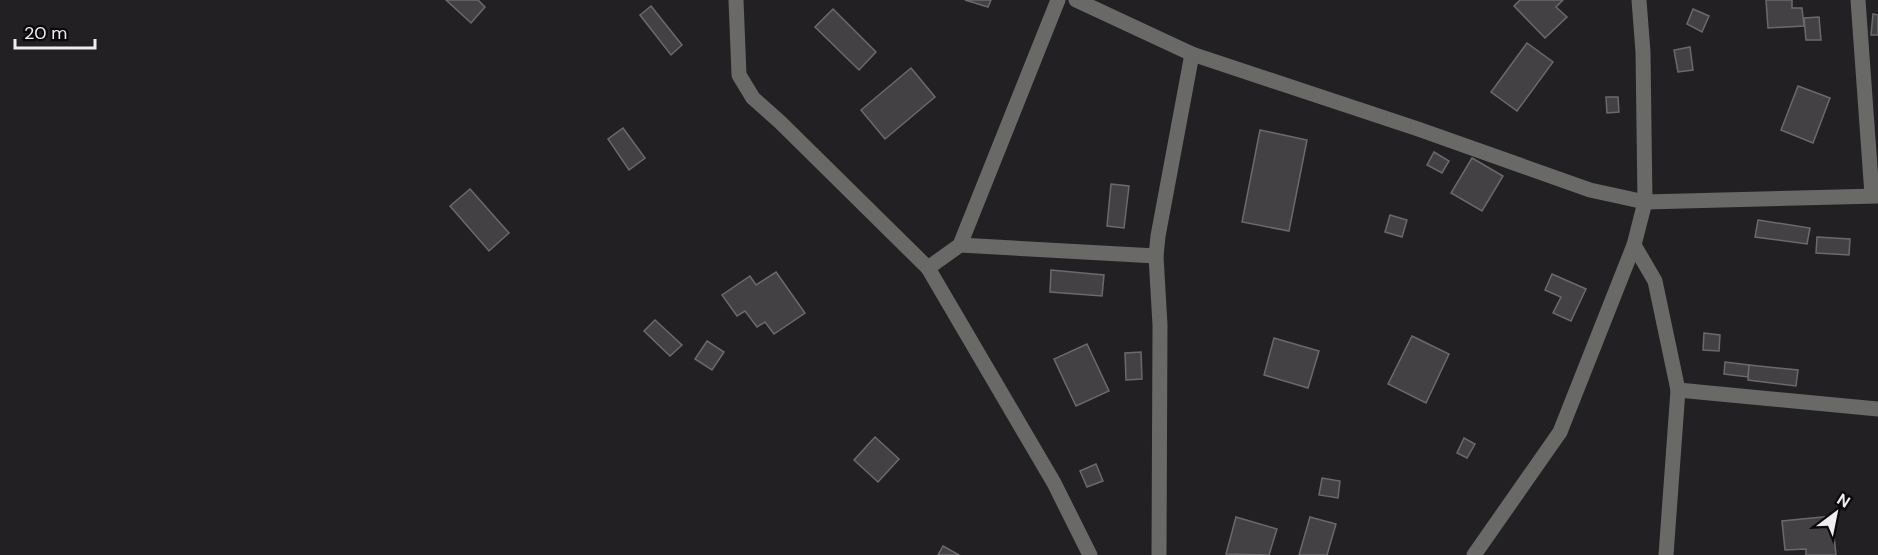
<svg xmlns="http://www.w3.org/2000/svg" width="1878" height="555" font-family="'DM Sans',sans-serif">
<rect width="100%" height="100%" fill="#222023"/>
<!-- building -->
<g fill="#434144" stroke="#6b696c" stroke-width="1.5">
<polygon points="446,0 478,0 485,7 471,23"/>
<polygon points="965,0 991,0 988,7"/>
<polygon points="1520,0 1563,0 1556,7 1567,17 1545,38 1514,6"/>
<polygon points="1766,0 1792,0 1792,8 1802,8 1804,26 1768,28"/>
<polygon points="651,6 682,45 671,55 640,15"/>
<polygon points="833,9 876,52 859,70 815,27"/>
<polygon points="1693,9 1709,16 1702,32 1687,24"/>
<polygon points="1873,14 1878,15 1878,35 1871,35"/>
<polygon points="1819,17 1821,40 1806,40 1804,18"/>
<polygon points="1527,43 1553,62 1517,111 1491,92"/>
<polygon points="1690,47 1693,70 1678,72 1674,50"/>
<polygon points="911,68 935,97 885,139 861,110"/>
<polygon points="1798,86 1830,98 1813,143 1781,130"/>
<polygon points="1606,97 1618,97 1619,112 1607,113"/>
<polygon points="623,128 645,158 629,170 608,139"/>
<polygon points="1260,130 1307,140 1289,231 1242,222"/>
<polygon points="1434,152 1449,161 1442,173 1427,165"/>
<polygon points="1472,158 1503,176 1482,211 1451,193"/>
<polygon points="1111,184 1129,186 1124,228 1107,226"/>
<polygon points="470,189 509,233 489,251 450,206"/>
<polygon points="1390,215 1407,220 1402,237 1385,232"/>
<polygon points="1758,220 1810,228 1807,244 1755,237"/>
<polygon points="1817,237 1850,239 1849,255 1816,253"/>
<polygon points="1051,270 1104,275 1102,296 1050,292"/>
<polygon points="776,272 805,313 774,334 765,322 757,327 745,311 737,316 722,295 750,276 756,285"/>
<polygon points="1552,274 1586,289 1571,321 1553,313 1561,297 1545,290"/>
<polygon points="655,320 682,345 670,356 644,331"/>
<polygon points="1704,333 1720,335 1719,351 1703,350"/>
<polygon points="1412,336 1449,354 1426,403 1388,384"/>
<polygon points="1274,338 1319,351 1308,388 1264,375"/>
<polygon points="707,341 724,352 712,370 695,359"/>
<polygon points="1087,344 1109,391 1076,406 1054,359"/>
<polygon points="1141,352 1142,379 1126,380 1125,353"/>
<polygon points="1725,362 1749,365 1748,377 1724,374"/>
<polygon points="1749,365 1798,370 1796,386 1748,380"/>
<polygon points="875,437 899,459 878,482 854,460"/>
<polygon points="1464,438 1475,444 1467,458 1457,453"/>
<polygon points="1096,464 1103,481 1087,487 1080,471"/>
<polygon points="1322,478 1340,481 1338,498 1319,495"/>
<polygon points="1832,516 1836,555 1806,555 1806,549 1785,550 1782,521"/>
<polygon points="1236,517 1277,529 1269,555 1226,554"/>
<polygon points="1310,517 1336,524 1327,555 1299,555"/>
<polygon points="943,546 959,555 938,555"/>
</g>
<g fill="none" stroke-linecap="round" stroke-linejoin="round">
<!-- street -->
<g stroke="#696967" stroke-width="15">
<polyline points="736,0 739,75 753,98 780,122 928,268 1054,483 1090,555"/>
<polyline points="1076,0 1192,54 1418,129 1590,190 1645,202 1878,196"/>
<polyline points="1858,0 1872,195"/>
<polyline points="960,245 1156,256"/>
<polyline points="1634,245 1655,281 1678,390 1666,555"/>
<polyline points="928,268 960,245 1058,0"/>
<polyline points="1678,390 1878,409"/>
<polyline points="1159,555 1160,325 1156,256 1158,236 1192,54"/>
<polyline points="1474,555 1560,432 1634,245 1645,202 1643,52 1639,0"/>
</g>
</g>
<!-- north arrow -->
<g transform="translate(1836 513) rotate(32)" stroke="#0b0a0b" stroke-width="4.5" paint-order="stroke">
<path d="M0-4.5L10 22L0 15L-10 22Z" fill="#efedef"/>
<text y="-9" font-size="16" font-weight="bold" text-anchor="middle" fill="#efedef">N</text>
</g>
<!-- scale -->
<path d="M15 39v9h80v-9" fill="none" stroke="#efedef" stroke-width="3"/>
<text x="24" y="39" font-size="18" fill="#efedef" stroke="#0b0a0b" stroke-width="4.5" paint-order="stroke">20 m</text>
</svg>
